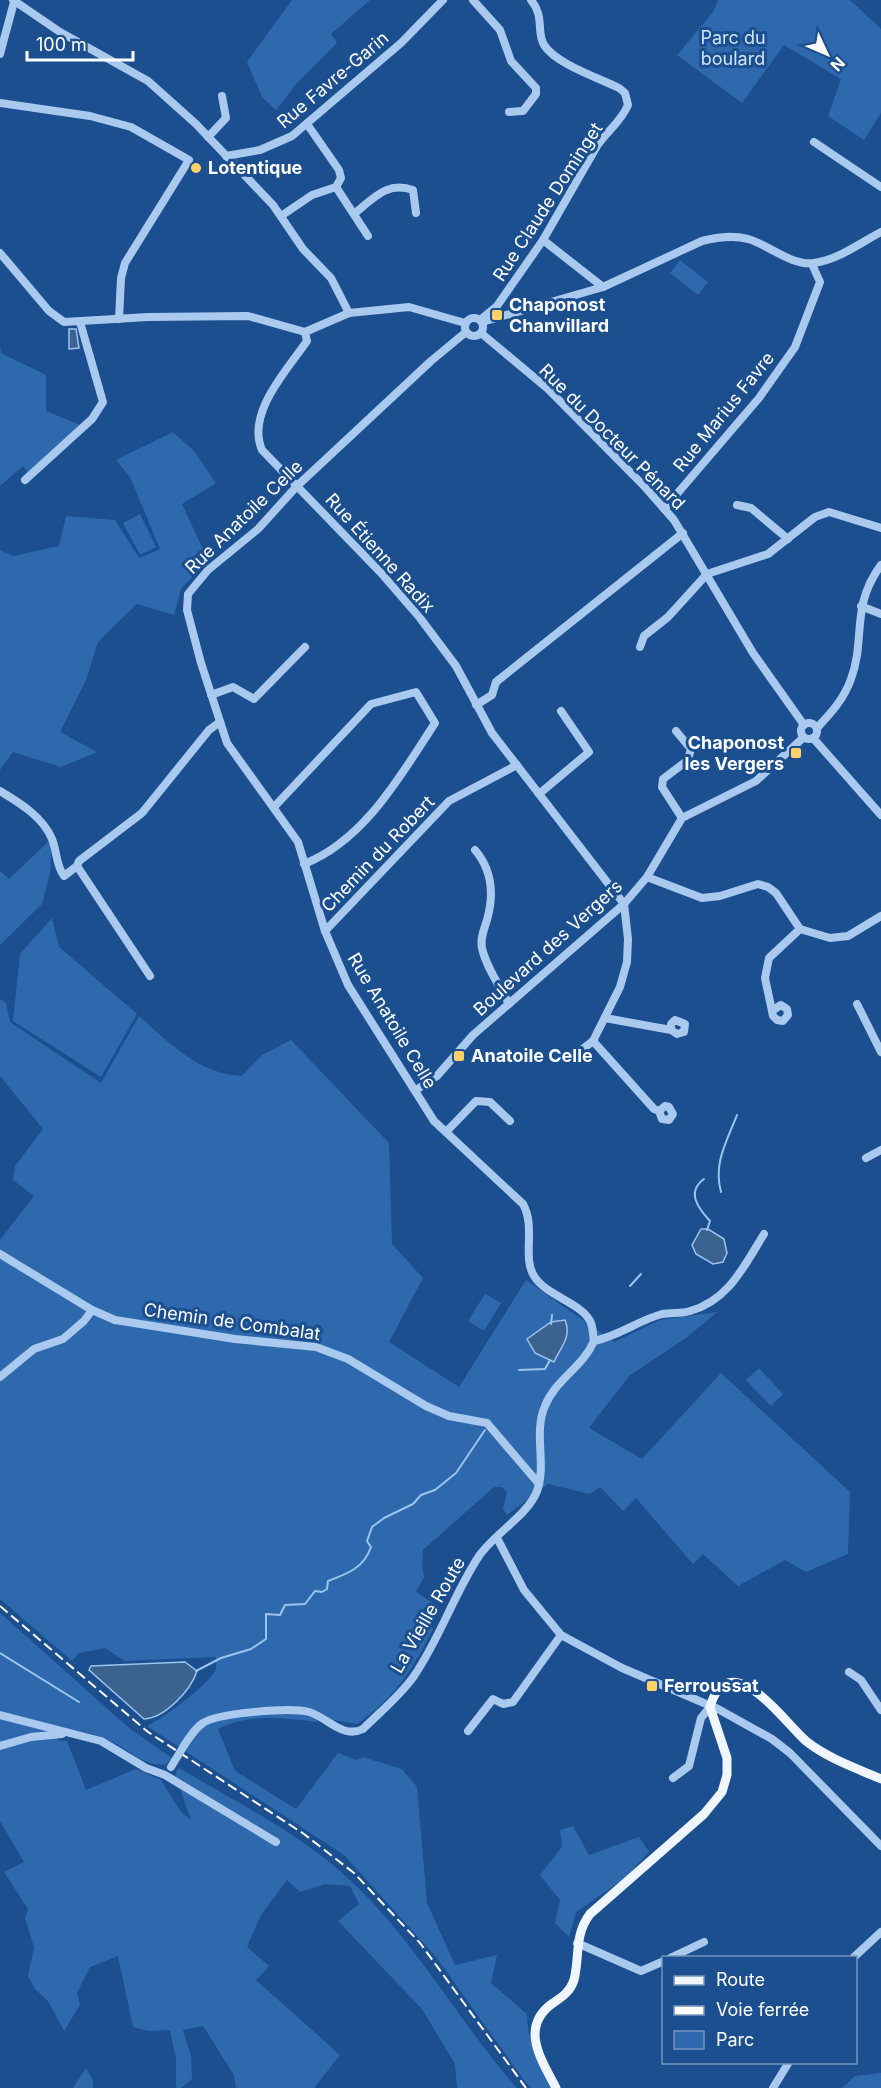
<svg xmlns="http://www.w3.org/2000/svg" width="881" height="2088" font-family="Inter,sans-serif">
<rect width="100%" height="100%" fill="#1b4f8f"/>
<!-- green -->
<g fill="#2e69ad">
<polygon points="292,0 370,0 331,34 337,43 297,83 276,110 262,97 247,62"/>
<polygon points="718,0 850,0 881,29 881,113 864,140 828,116 841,79 784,45 742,103 677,55 713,12"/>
<polygon points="680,260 708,282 698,295 670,273"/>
<polygon points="0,346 1,353 46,375 46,411 80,425 28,473 23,466 0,486"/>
<polygon points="173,432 194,451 216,483 182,504 208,560 181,589 174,615 137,604 98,642 86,680 60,732 97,752 61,767 13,752 0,770 0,550 13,556 59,546 66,516 115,520 139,558 160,549 130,477 116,460"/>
<polygon points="140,514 156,547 140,555 123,523"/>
<polygon points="52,838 50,873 42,904 0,945 0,871 9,879"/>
<polygon points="52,918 59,947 137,1014 101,1077 13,1021 20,954"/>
<path d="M0,999l6,4 4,19 91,61 38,-67c31,27 59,58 103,60l20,-21 29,-15 98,103 3,101 31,34 -34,64 70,45 67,-107 88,62 46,-22 57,-8 -31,26 -57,38 -40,52 53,31 79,-86 129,119 -2,62 -42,18 -21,-12 -47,26 -35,-32 -10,10 -57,-66 -13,13 -23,-24 -10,7 -42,-10 -41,31 -4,-6 4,-17 -5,-5h-8l-71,63 -1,15 2,12 -8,15 21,14 -10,19 6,4c-21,41 -37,68 -76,95l-24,-4 -13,-8 -3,10c-33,-4 -68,-9 -99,7l17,42 61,38 42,-56 18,7 7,-3 39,12 15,18 10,116 28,62 42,-10 -6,28 36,31c0,28 12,50 24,74h-20l-7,-8 -88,-123 -92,-102 -197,-129c14,-6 61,-41 68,-55 2,-3 1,-10 1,-14l-91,4 -20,-13 -26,5 -7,8 -72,-62v-359l34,-44 -21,-16 2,-14 28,-37 -43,-53z"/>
<polygon points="485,1294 501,1303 484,1331 468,1321"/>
<polygon points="759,1368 783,1394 771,1406 746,1380"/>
<path d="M0,1613l129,115 43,30 -7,7c-25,0 -34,-15 -55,-24 -17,-8 -34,-11 -52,-14l-1,13 10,1 19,49 50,-21 25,11 20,32 10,8 -16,-46 4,-6c59,35 122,66 172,113 65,61 108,141 166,207h-60l-2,-24 -33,-55 -84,-88 21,-17 -9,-18 -25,-2 -25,8 -13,-12 -26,35 -14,32 22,19 -13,14 84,75 -26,33h-78l-2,-13 -31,-49 -20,4 8,26 1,23 -11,9h-5v-29l-6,-29 -22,1 -15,-4 -15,-71 -28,11 -13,26 3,12 -16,26 -16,-30 -13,-12 -7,-13 6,-29 -9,-29 3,-9 -24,-37 20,-10 -24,-41z"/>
<polygon points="573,1826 589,1855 639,1837 649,1852 624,1879 576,1912 569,1937 555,1923 560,1900 540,1875 562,1847 560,1830"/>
<polygon points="86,2068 93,2081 93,2088 73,2088"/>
<polygon points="881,2073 881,2088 842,2088 855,2076"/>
</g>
<!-- water -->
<g fill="#3c6290" stroke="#9cc4f0" stroke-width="1.5">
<polygon points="69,329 76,329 79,348 69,349"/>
<polygon points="701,1229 708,1229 724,1239 727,1253 723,1262 713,1264 696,1254 692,1245"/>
<path d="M565,1320c7,17 -4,26 -11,42l-19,-9 -8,-14 24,-17z"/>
<path d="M185,1662l12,9c-6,19 -32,47 -53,48l-55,-49 2,-4z"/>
</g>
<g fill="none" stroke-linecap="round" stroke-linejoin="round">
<!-- stream -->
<g stroke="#9cc4f0" stroke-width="2">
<path d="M704,1179c-18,13 -6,29 6,42l-3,9"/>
<path d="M721,1192c-8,-29 6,-51 16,-77"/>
<polyline points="630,1286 641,1274"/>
<polyline points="551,1324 552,1315"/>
<polyline points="519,1370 545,1369 550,1360"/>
<polyline points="0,1653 79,1702"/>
<path d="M196,1671l25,-13 30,-9 15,-10v-25l14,1 5,-10 20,-1 10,-13 7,1 5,-3 1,-8c19,-7 36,-13 43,-34l-4,-6 5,-14 12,-9 29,-14 8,-9 14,-5 21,-17 29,-43"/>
</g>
<!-- minor -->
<g stroke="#a9c9ee" stroke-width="8">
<polyline points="13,0 60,32 148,81 196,124 273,205 303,249 331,278 349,313"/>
<polyline points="473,0 500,30 511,61 536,88 536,94 523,111 509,112"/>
<polyline points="0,54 14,2"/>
<polyline points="0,103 90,116 131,127 189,160 125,263 121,278 119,319"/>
<polyline points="208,137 226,118 222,96"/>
<polyline points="814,142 881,187"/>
<polyline points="226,156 260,150 292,136 401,43 443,0"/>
<polyline points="336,187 368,236"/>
<path d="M355,213c19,-15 32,-32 58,-23l3,23"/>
<polyline points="281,216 312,195 336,187 341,178 339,170 307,124"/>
<polyline points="543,240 603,287"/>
<polyline points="0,253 49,311 64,322 148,317 248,316 305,332 349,313 409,307 465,323"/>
<circle cx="474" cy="327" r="9"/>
<path d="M480,320l17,-14 46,-66 54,-94c10,-15 24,-24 31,-41l-3,-12 -6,-5c-20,-10 -63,-24 -75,-43 -8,-14 1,-28 -13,-45"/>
<path d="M482,322l121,-35 99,-46c16,-4 30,-6 46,-2 21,6 43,27 66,24 24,-3 46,-20 67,-31"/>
<path d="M305,332l2,9c-20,29 -61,72 -45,109l119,123 39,45 36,48 36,67 132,171 4,35 -1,23 -7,25 -27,54 -22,17"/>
<path d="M466,332l-35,29 -134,125 -39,43 -50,41 -20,24 -1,16 14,53 26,80 71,99 27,89 23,54 86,136 89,83c13,23 -1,53 11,72 12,20 49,27 57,47 2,5 2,13 3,18"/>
<polyline points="481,333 548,389 645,487 674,520 753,653 804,725"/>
<polyline points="25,480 92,419 103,402 80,322"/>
<polyline points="737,505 751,508 788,539"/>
<polyline points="664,509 759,398 795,347 820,282 812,264"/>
<polyline points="861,606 881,614"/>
<polyline points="640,647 644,636 668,617 707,574 768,554 815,517 829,512 881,528"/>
<polyline points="211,695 233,687 254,699 305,647"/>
<polyline points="476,705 492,695 496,682 683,533"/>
<circle cx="809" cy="731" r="8"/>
<path d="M817,728c14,-15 27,-29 34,-49 15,-40 -1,-72 30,-114"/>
<polyline points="676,731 691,749 688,760 663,779 662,787 682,818"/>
<polyline points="813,738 881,815"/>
<path d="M0,791c20,12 43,26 52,48 5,12 4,27 12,37l13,-10"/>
<polyline points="539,794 589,752 561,711"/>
<path d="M275,806l96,-102 45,-12 19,31c-34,52 -71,118 -131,141"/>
<path d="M475,850c18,21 19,45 12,70 -3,10 -7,18 -5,28 4,19 18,38 27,56"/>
<polyline points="647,877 702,898 720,896 758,884 768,887 776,893 800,929 830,938 848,936 881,916"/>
<polyline points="325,931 449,801 517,765"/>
<polyline points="150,976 77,866 79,861 142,813 209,730 220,722"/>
<polyline points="857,1004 881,1052"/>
<polyline points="773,1010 781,1005 787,1009 788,1015 783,1021 777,1020 773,1016 765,978 769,958 800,929"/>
<polyline points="605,1018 671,1030 677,1034 684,1032 685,1024 675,1020 671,1024 671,1030"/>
<polyline points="593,1041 654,1109 659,1111 662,1119 669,1120 673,1114 669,1107 665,1106 659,1111"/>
<polyline points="416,1090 437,1076 473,1035 624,904 647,877 682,818 756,781 804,737"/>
<polyline points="446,1132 476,1101 490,1102 510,1121"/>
<polyline points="866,1158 881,1150"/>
<polyline points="0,1254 92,1310 115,1320 235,1339 316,1347 348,1359 426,1406 449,1416 487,1423 539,1484"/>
<path d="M594,1341c25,-5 45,-21 68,-27 9,-2 19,0 28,-3 39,-11 54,-45 74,-77"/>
<polyline points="0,1377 34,1349 63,1339 84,1321 92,1310"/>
<polyline points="497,1538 524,1590 561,1635 622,1668 718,1709 772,1739 790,1753 881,1846"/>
<polyline points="849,1672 861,1680 881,1710"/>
<polyline points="0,1715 101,1741 146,1768 165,1775 276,1842"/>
<polyline points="468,1731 493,1699 503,1704 513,1702 561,1635"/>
<path d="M185,1744c5,-7 10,-16 18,-21 15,-10 88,-16 106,-11 20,6 33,27 54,17 17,-17 38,-34 51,-53 26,-38 40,-82 65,-120 15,-22 49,-41 58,-65 10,-27 -4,-58 8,-85 10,-26 38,-39 49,-65"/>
<polyline points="0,1746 31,1737 62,1734"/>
<polyline points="673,1778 689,1766 701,1718 710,1707"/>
<polyline points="577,1943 641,1971 664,1961"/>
<polyline points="670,1958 704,1942"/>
<polyline points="853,1958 881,1932"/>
<polyline points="773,2088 789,2062"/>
</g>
<!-- major -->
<path stroke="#f0f6ff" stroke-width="9" d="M556,2088c-15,-29 -37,-61 -3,-85 9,-6 17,-11 21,-23 6,-24 0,-45 16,-66l114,-100 18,-22 5,-17v-17l-17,-51c19,-65 75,16 96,34 21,17 50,27 75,38"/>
<!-- rail -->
<polyline stroke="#fff" stroke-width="2" stroke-dasharray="10 4.5" stroke-linecap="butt" points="0,1606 148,1732 304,1834 354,1873 420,1943 526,2088"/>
<!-- minor-bridge -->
<polyline stroke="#a9c9ee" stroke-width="8" points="171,1767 185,1744"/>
</g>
<!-- markers -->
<g fill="#ffd166" stroke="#1b4f8f" stroke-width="2">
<circle cx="196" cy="168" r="6"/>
<rect x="491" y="309" width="12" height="12" rx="3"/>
<rect x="790" y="747" width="12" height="12" rx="3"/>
<rect x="453" y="1050" width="12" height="12" rx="3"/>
<rect x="646" y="1680" width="12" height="12" rx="3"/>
</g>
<g text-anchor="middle" stroke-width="6" stroke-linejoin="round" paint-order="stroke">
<!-- park labels -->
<g font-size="18" fill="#cfe3fa" stroke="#1b4f8f">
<text x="733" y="44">Parc du<tspan x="733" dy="21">boulard</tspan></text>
</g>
<!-- street labels -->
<g font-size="18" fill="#fff" stroke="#1b4f8f">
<text transform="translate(333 80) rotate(-40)" y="6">Rue Favre-Garin</text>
<text transform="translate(548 202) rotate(-57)" y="6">Rue Claude Dominget</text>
<text transform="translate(724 412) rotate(-51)" y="6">Rue Marius Favre</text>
<text transform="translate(612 437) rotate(45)" y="6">Rue du Docteur Pénard</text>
<text transform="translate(244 517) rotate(-44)" y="6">Rue Anatoile Celle</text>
<text transform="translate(380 553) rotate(48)" y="6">Rue Étienne Radix</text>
<text transform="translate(378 854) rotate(-46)" y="6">Chemin du Robert</text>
<text transform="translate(548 948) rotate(-42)" y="6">Boulevard des Vergers</text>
<text transform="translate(392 1021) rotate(59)" y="6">Rue Anatoile Celle</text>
<text transform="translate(232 1322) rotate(8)" y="6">Chemin de Combalat</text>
<text transform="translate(428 1615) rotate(-60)" y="6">La Vieille Route</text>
</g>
<!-- poi labels -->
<g font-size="18" font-weight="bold" fill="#fff" stroke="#1b4f8f" text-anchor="start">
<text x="208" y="174">Lotentique</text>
<text x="509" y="311">Chaponost<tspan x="509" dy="21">Chanvillard</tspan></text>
<text x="784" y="749" text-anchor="end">Chaponost<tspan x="784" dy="21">les Vergers</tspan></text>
<text x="471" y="1062">Anatoile Celle</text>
<text x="664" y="1692">Ferroussat</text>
</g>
</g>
<!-- legend -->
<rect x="662" y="1956" width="195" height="108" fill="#1b4f8f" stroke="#7695bc" stroke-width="1.5"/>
<rect x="674" y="1976" width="30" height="9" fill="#f0f6ff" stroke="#7695bc" stroke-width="1.5"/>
<text x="716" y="1986" font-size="18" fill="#ffffff">Route</text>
<rect x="674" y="2006" width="30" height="9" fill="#ffffff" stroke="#7695bc" stroke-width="1.5"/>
<text x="716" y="2016" font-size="18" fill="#ffffff">Voie ferrée</text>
<rect x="674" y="2031" width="30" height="18" fill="#2e69ad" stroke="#7695bc" stroke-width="1.5"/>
<text x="716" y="2046" font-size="18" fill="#ffffff">Parc</text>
<!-- north arrow -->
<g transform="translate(827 54) rotate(134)" stroke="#1b4f8f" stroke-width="4.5" paint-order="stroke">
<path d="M0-4.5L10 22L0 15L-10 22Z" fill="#ffffff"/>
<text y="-9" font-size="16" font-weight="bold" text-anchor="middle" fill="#ffffff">N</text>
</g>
<!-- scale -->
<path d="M27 51v9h106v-9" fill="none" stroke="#ffffff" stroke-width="3"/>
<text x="36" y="51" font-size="18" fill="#ffffff" stroke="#1b4f8f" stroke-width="4.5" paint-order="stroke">100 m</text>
</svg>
